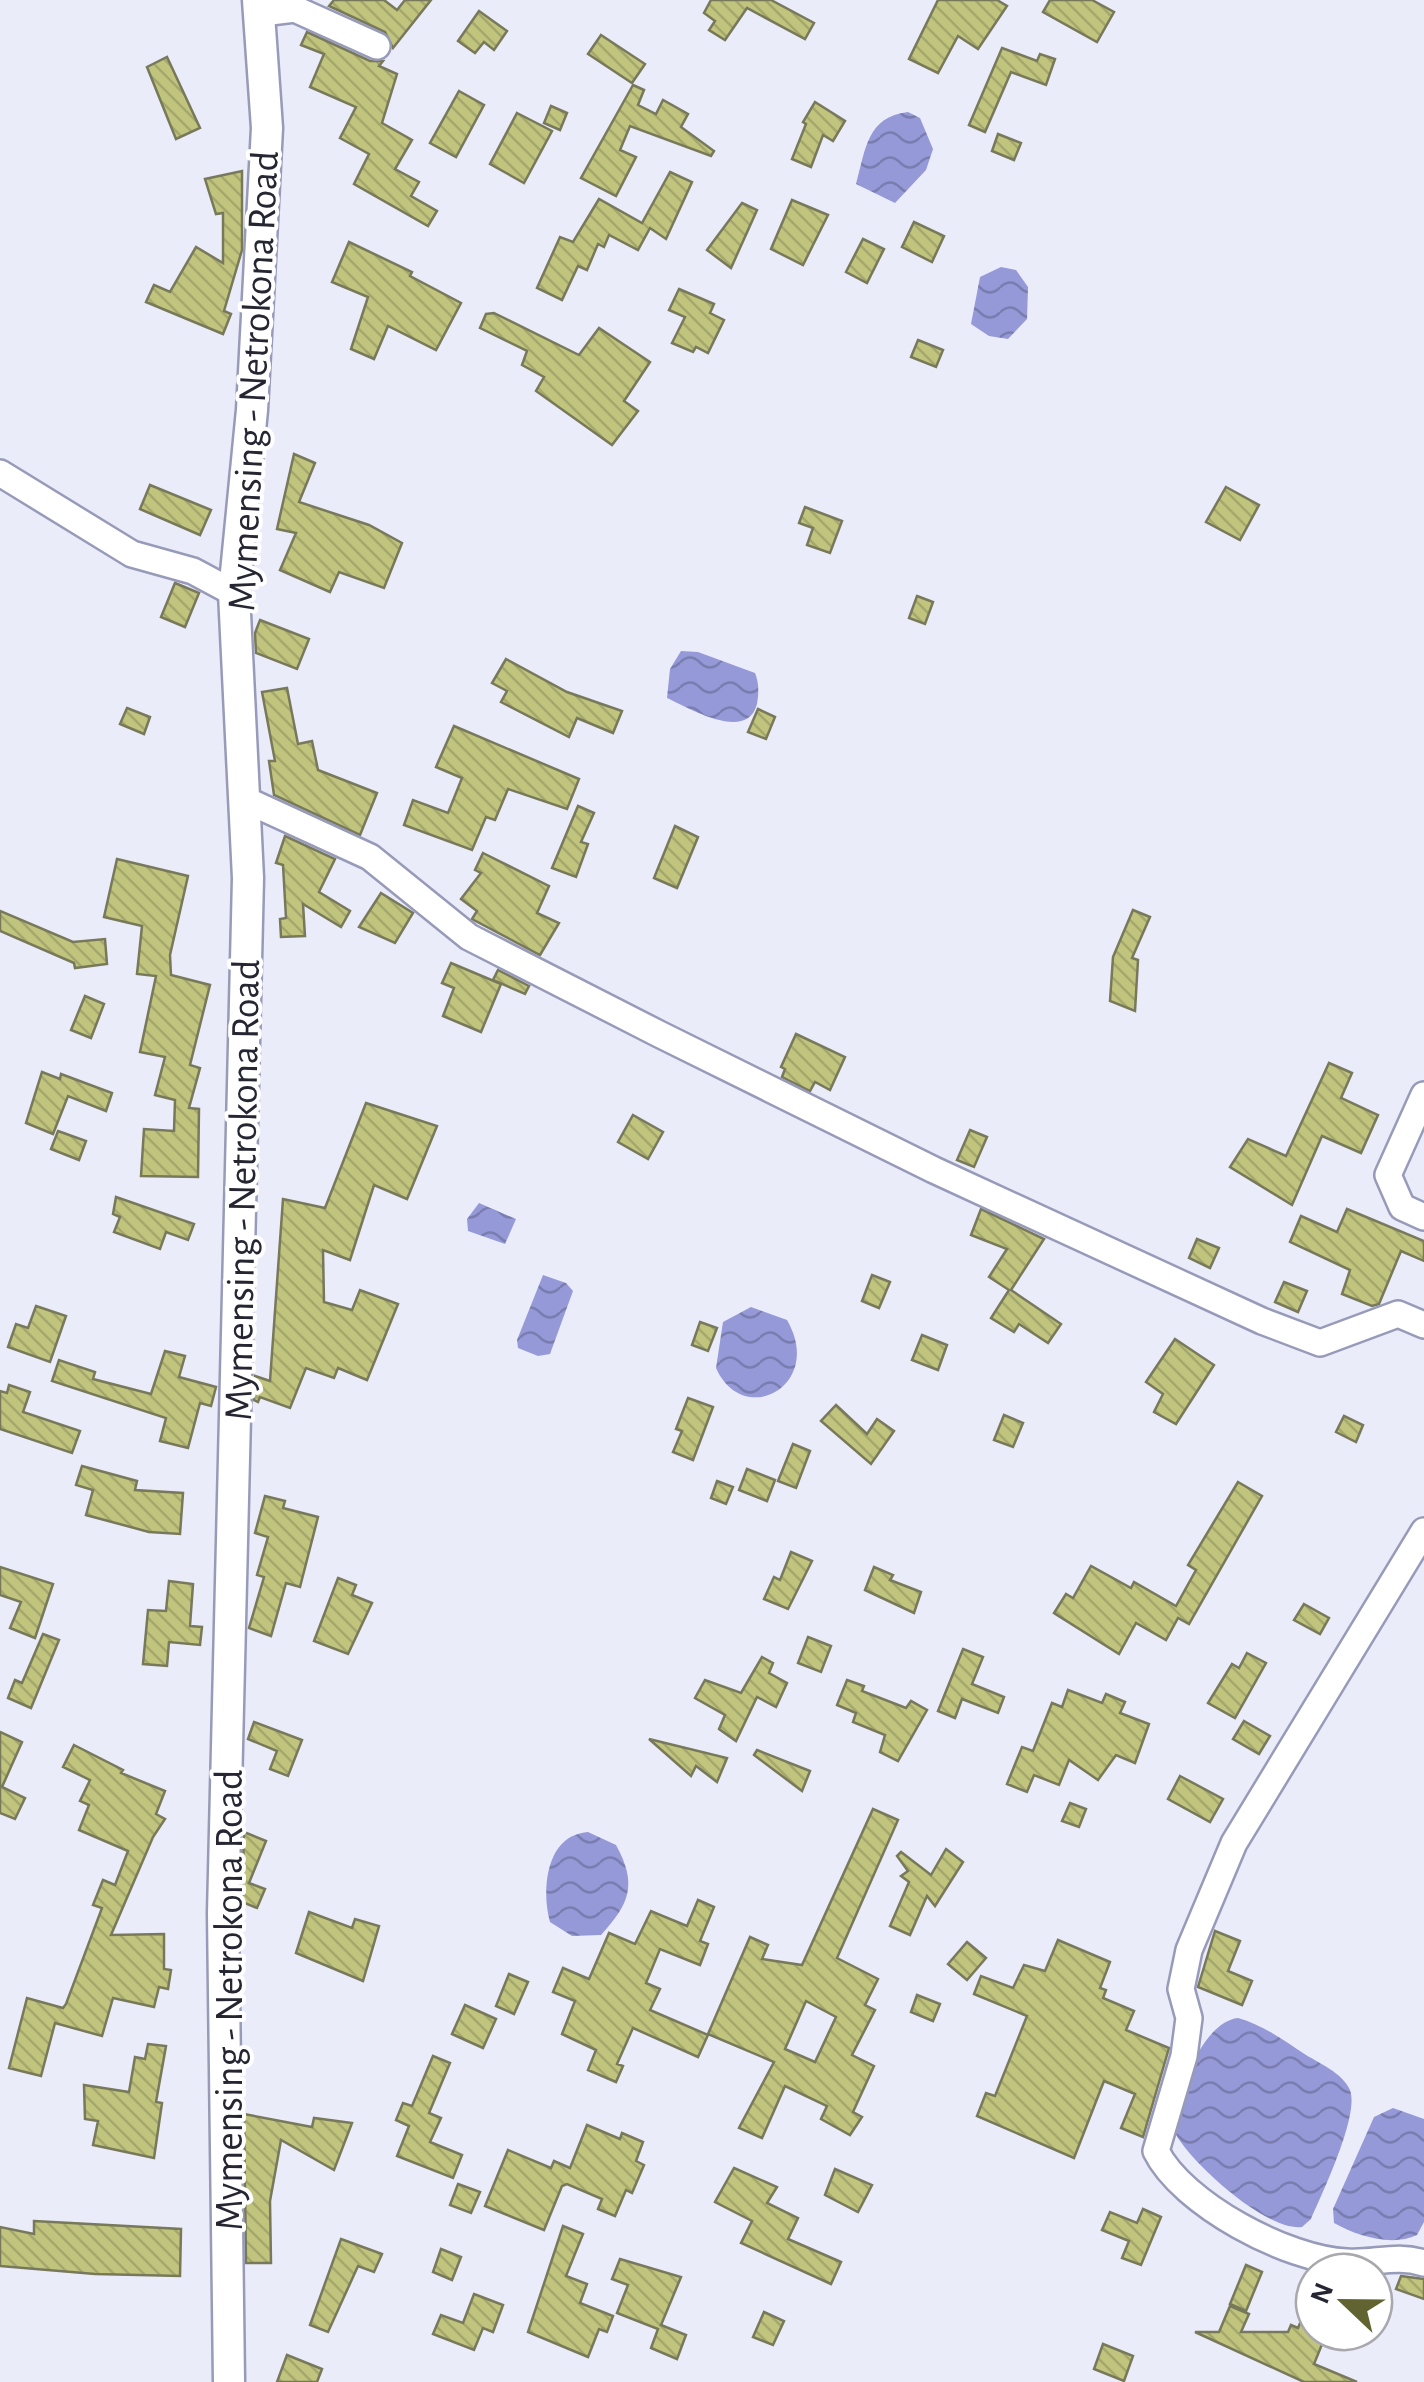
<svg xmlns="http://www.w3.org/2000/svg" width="1424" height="2382" font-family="'Alegreya Sans',sans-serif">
<defs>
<pattern id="water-waves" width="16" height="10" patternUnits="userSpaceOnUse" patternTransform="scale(2.5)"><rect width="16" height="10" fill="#9599d8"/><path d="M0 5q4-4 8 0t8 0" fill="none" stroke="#797db0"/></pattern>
<pattern id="building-back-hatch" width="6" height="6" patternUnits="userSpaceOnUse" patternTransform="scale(2.5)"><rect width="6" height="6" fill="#c0c47d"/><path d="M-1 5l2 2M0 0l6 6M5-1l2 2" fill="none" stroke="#a5a86c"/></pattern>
</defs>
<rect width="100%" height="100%" fill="#ebecfa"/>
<!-- water -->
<g fill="url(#water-waves)">
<path d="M908,112l12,6 13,31 -7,21 -31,33 -39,-19c10,-36 11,-67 52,-72z"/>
<polygon points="1001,267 1016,270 1028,287 1027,319 1008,339 989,336 971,324 980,277"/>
<path d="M681,651l17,1 57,21c4,10 4,20 2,31 -10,39 -68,4 -90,-6l3,-29z"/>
<polygon points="479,1203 516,1219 505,1244 468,1231 467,1219"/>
<polygon points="543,1275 566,1283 573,1291 550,1354 538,1356 518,1348 517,1340"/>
<path d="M751,1307l36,13c38,66 -44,109 -71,48l7,-46z"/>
<path d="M588,1832l28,13c22,40 13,59 -15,90l-29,1 -22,-14c-9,-33 -4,-87 38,-90z"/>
<path d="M1238,2018c25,7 47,23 68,37 15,9 34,17 43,33 13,22 -27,106 -38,131l-9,8c-35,5 -111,-64 -127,-94 -1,-34 26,-111 63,-115z"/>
<path d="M1393,2108l31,11v103l-7,13c-25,12 -60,1 -83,-12l-1,-14 41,-92z"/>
</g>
<!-- building -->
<g fill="url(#building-back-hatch)" stroke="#77795a" stroke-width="2.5" fill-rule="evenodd">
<polygon points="334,0 384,0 397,10 405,0 431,0 393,48 385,32 329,6"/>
<polygon points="711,0 771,0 814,23 805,39 747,8 725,40 709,30 715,21 704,13"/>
<polygon points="938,0 997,0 1007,6 978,49 958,36 938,73 909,59"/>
<polygon points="1050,0 1092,0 1114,12 1097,42 1043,12"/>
<polygon points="479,11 507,31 494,50 484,42 475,53 458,41"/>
<polygon points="307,32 370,61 383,61 379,66 397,74 382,123 412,140 395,169 419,182 411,196 437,211 428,226 354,184 369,154 340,138 356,107 310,87 324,54 301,45"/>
<polygon points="601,35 645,64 632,83 588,54"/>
<polygon points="1002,48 1037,61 1040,54 1055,59 1046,85 1011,72 985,132 969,125"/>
<polygon points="167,57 200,128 176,139 147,67"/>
<polygon points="633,85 644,90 638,105 656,114 663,100 688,114 681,127 714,151 711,156 630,126 620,150 636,157 616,196 581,178"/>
<polygon points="459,91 484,105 456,157 430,143"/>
<polygon points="815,102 845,121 833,141 823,135 811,167 792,159 806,124 803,122"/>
<polygon points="551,106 567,113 560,130 544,123"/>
<polygon points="517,113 552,131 524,183 490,164"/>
<polygon points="998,134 1021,143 1014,160 992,151"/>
<polygon points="242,171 242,250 224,311 231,314 223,334 146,302 154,285 170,292 196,247 223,263 223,213 216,214 205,179"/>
<polygon points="670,172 692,182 666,239 650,228 638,250 609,235 604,247 598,244 587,270 578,266 562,300 537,288 560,237 573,242 599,199 642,223"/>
<polygon points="792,200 828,215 803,265 771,249"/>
<polygon points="742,203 757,210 731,268 707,250"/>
<polygon points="914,222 944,236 932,262 902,247"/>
<polygon points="863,239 884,249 867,283 846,272"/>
<polygon points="349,242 412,272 410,276 461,303 436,350 388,326 374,359 351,349 368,297 332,282"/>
<polygon points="679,289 714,304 710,313 724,320 708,353 696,347 693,352 672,343 685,317 669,310"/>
<polygon points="494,313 579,355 599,328 650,362 624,401 638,411 612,445 536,391 544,377 522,365 527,351 480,328 486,314"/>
<polygon points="918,340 943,350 936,367 911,357"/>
<polygon points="294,454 315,463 299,502 369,525 402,543 384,588 339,572 330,592 280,570 296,533 277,529"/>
<polygon points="150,485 211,510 200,535 140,509"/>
<polygon points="1226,487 1259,505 1240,540 1206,522"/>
<polygon points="805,507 842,521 830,553 807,545 813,528 799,523"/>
<polygon points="175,583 199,593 185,627 161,617"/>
<polygon points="917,596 933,602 925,624 909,618"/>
<polygon points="260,620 309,639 297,669 256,653 255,633"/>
<polygon points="506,659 567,692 622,711 613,733 577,718 569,737 501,702 507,691 492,683"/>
<polygon points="287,688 298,744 312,741 318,770 377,793 360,835 274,795 269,761 275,761 262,692"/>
<polygon points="127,708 150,717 144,734 120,724"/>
<polygon points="758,709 775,717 766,739 748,732"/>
<polygon points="454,726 579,779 567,809 508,789 495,820 486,817 472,850 404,825 413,800 448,813 462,778 436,767"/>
<polygon points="578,806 594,813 581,842 588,844 576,877 552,868"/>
<polygon points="675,826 698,837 677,888 654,878"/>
<polygon points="285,836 335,859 319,892 350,911 341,927 303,904 305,936 281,937 280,919 286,918 283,865 276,863"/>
<polygon points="483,853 549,886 537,913 559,923 540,955 472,919 477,911 461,899 481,873 475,870"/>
<polygon points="117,859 188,876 170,955 171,975 210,985 190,1065 200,1068 189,1108 199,1109 198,1177 141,1176 144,1129 174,1131 175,1100 155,1095 165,1057 140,1052 156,976 137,974 142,926 104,917"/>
<polygon points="381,893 413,913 395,943 359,927"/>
<polygon points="1133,910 1150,917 1132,958 1138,960 1135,1011 1110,1001 1113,957"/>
<polygon points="0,911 73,942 105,939 107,964 75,968 74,963 0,931"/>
<polygon points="451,963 501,984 481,1032 443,1016 454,988 442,983"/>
<polygon points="498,970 529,986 525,994 493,980"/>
<polygon points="85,996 104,1004 91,1038 71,1030"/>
<polygon points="796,1034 845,1057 830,1090 815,1082 810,1091 782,1077 785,1069 781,1067"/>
<polygon points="1329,1063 1352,1073 1341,1098 1378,1115 1361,1153 1322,1136 1292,1205 1230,1167 1248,1139 1286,1156"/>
<polygon points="42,1072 60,1079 61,1074 112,1093 106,1111 68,1096 53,1134 26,1123"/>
<polygon points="366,1103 437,1126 407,1199 374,1185 350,1260 323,1250 324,1302 352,1310 360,1290 398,1304 367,1380 338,1368 334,1378 306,1368 290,1408 260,1397 258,1402 254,1400 255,1376 270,1381 283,1199 325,1208"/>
<polygon points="633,1115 663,1132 648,1159 618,1142"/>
<polygon points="970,1130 987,1137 974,1167 957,1160"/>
<polygon points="58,1131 86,1141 79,1160 51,1149"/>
<polygon points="116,1197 194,1224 188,1240 166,1232 160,1249 114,1232 120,1217 113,1214"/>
<polygon points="981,1209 1044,1239 1011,1290 1061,1324 1048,1343 1019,1324 1014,1332 991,1318 1009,1290 989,1277 1007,1249 971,1235"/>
<polygon points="1347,1209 1424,1241 1424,1261 1401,1251 1379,1304 1372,1306 1342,1294 1350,1270 1290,1242 1301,1216 1337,1232"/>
<polygon points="1197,1239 1219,1248 1210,1268 1189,1258"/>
<polygon points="872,1275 890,1282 879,1308 862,1301"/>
<polygon points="1284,1282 1307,1291 1298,1312 1275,1302"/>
<polygon points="36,1306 66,1316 50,1362 8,1347 16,1324 28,1328"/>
<polygon points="700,1322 717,1328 708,1351 692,1345"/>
<polygon points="922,1335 947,1345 938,1370 912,1360"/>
<polygon points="1175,1339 1214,1365 1176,1424 1154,1412 1163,1394 1146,1382"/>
<polygon points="165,1351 185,1356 179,1377 216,1387 211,1406 200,1403 188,1448 160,1441 166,1418 52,1381 59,1360 95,1372 93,1379 151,1394"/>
<polygon points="9,1385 30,1392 23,1412 80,1431 72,1453 0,1429 0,1391 7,1393"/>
<polygon points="688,1398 713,1407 693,1460 673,1452 682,1431 676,1429"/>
<polygon points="836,1405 867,1434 877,1419 894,1431 871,1464 821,1421"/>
<polygon points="1004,1415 1023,1423 1013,1447 994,1440"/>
<polygon points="1344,1416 1363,1425 1356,1442 1336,1432"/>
<polygon points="793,1444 810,1451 796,1488 778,1481"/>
<polygon points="82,1466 137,1481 135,1490 183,1493 180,1534 149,1532 86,1515 93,1490 76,1485"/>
<polygon points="747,1469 775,1480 767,1501 739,1490"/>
<polygon points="717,1481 733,1487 726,1504 711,1498"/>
<polygon points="1238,1482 1262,1496 1189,1624 1178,1618 1166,1640 1136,1623 1119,1654 1054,1613 1066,1594 1073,1598 1091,1566 1131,1588 1134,1582 1176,1606 1196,1570 1188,1565"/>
<polygon points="265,1496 285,1501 283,1508 318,1517 300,1587 286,1583 271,1636 249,1628 264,1577 257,1575 268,1537 255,1533"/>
<polygon points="791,1552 812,1561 788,1609 764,1599 774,1577 780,1580"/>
<polygon points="0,1567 53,1584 35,1638 10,1628 21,1602 0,1595"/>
<polygon points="874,1567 893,1575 890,1580 921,1592 914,1613 865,1590"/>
<polygon points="338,1578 356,1585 352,1595 372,1603 348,1654 314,1641"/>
<polygon points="169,1581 193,1584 190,1626 202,1627 200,1645 169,1642 167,1666 143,1664 148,1610 166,1611"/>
<polygon points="1304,1604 1329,1618 1320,1634 1294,1620"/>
<polygon points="43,1634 59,1640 31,1708 8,1698 15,1680 22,1683"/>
<polygon points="808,1637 831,1646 821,1672 798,1663"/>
<polygon points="963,1649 983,1657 972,1684 1004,1697 998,1713 962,1699 955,1718 938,1711"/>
<polygon points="1247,1653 1266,1663 1235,1718 1208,1703 1232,1664 1239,1668"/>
<polygon points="762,1657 773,1663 769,1673 787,1683 776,1707 757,1697 736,1741 719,1729 725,1715 695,1698 705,1680 741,1693"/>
<polygon points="847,1680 864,1686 862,1691 906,1708 911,1701 927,1710 898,1761 880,1752 885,1735 853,1722 856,1713 837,1705"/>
<polygon points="1068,1690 1102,1703 1106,1694 1125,1702 1120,1713 1149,1724 1135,1763 1116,1755 1098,1780 1069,1760 1059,1785 1034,1775 1027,1792 1007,1784 1022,1747 1033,1751 1052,1703 1062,1707"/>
<polygon points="1244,1721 1270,1736 1259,1754 1233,1739"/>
<polygon points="254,1722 302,1740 288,1776 270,1769 277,1751 248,1739"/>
<polygon points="0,1732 22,1742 2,1787 25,1798 15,1819 0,1813"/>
<polygon points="649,1739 727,1758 717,1782 696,1766 691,1776"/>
<polygon points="74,1745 123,1770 121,1773 165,1791 156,1814 165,1819 153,1837 111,1935 164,1934 164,1969 171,1970 168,1989 159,1987 154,2007 113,1998 102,2036 55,2023 41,2076 9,2068 27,1998 63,2008 66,2004 102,1908 93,1905 103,1880 115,1885 128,1851 79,1830 89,1805 80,1801 90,1780 63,1767"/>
<polygon points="757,1750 810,1771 802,1791 754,1755"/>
<polygon points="1180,1776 1223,1799 1210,1822 1168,1799"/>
<polygon points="1070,1803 1086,1809 1079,1827 1062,1821"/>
<path d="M873,1809l25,11 -61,138 41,21 -13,26 10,5 -23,45 22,11 -21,46 9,5 -12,18 -29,-16 6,-13 -42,-20 -23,52 -23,-10 35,-66 -66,-28 42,-97 18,8 -6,14 40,6zM806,2001l30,16 -21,45 -30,-13z"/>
<polygon points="244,1832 266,1841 249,1883 265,1889 257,1908 242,1902"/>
<polygon points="946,1849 963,1862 935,1906 927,1896 910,1935 890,1926 909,1882 901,1876 908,1871 897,1856 901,1852 931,1875"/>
<polygon points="698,1900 714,1907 700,1941 708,1944 700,1965 660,1949 646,1983 660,1989 650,2010 708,2035 698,2057 633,2028 617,2064 623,2066 616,2082 588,2070 596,2050 562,2034 575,2001 553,1992 563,1968 589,1979 609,1933 635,1944 651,1911 687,1926"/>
<polygon points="309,1912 352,1928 355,1919 379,1926 363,1981 296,1953"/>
<polygon points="1215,1931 1240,1941 1228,1971 1252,1981 1242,2005 1198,1987"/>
<polygon points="1058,1940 1110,1962 1100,1988 1106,1990 1103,1998 1134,2011 1126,2030 1169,2048 1143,2137 1121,2128 1135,2094 1104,2081 1074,2158 977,2116 986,2093 995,2096 1027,2016 974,1994 981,1976 1013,1988 1024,1965 1045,1971"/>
<polygon points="967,1942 986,1958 967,1980 948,1964"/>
<polygon points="509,1974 528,1982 514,2014 496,2006"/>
<polygon points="917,1995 940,2004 933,2021 911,2012"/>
<polygon points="465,2005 496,2019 483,2048 452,2034"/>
<polygon points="148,2044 166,2046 156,2102 162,2103 154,2158 93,2145 98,2121 85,2119 84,2085 129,2092 135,2057 145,2059"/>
<polygon points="433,2056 450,2063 429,2113 441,2118 430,2142 462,2155 453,2178 397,2156 409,2126 396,2120 403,2103 412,2106"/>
<polygon points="244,2114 312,2127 314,2118 352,2123 334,2170 281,2140 270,2201 271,2263 246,2263"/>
<polygon points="587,2125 620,2139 622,2133 643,2142 636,2161 644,2165 632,2193 626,2190 615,2216 598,2209 602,2199 567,2184 562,2186 544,2230 485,2206 508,2150 551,2168 554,2161 570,2168"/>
<polygon points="734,2168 777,2187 767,2203 798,2218 788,2239 841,2262 831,2284 741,2243 752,2221 715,2202"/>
<polygon points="835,2169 872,2185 858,2212 825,2195"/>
<polygon points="458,2184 480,2192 471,2213 450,2205"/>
<polygon points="1143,2209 1161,2217 1141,2265 1122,2258 1129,2241 1102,2230 1110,2212 1137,2223"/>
<polygon points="34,2221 181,2229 180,2276 95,2274 0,2266 0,2227 34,2234"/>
<polygon points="563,2226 583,2234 566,2276 587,2284 580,2303 613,2316 607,2332 599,2329 588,2357 528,2332"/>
<polygon points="341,2239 382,2254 374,2272 358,2266 328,2332 310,2325"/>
<polygon points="441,2249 461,2257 452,2280 433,2272"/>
<polygon points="620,2259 681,2277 661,2325 686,2335 677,2359 651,2348 658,2329 617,2313 628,2285 612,2279"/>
<polygon points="1246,2265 1262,2272 1246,2311 1230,2304"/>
<polygon points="1401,2276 1424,2279 1424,2299 1396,2289"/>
<polygon points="1314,2290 1314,2332 1327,2332 1314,2364 1357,2382 1304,2382 1195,2332 1219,2332 1230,2306 1249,2314 1241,2332 1288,2332 1291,2325 1298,2328"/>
<polygon points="474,2294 503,2305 493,2332 483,2328 474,2350 433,2334 441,2315 463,2323"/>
<polygon points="764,2312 784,2321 773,2345 753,2337"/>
<polygon points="1103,2344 1133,2356 1124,2381 1094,2369"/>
<polygon points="287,2355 322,2369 317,2382 277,2382"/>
</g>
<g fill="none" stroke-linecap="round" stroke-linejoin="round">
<!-- minor casing -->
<g stroke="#979bb9" stroke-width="30">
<g id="minor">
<polyline points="262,13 295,9 377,46"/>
<polyline points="0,473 132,554 193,571 234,593"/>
<polyline points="248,801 370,857 469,937 659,1034 934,1170 1262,1321 1320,1343 1398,1314 1424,1325"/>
<polyline points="1424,1095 1388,1175 1402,1207 1424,1217"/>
<path d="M1424,1531l-190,312 -45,107 -8,39 8,29 -5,38 -28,95c26,53 132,109 191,111 27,2 49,-8 77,1"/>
</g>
</g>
<!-- major casing -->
<g stroke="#979bb9" stroke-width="35">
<polyline id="major" points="229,2382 223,1913 248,878 234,593 252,410 267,128 258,0"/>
</g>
<!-- minor -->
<use href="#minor" stroke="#fff" stroke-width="25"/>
<!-- major -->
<use href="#major" stroke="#fff" stroke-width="30"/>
</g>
<g text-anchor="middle" stroke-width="8" stroke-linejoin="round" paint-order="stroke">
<!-- street labels -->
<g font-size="40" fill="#252632" stroke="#fff">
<text transform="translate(252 381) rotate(-87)" y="14">Mymensing - Netrokona Road</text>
<text transform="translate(241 1190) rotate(-89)" y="14">Mymensing - Netrokona Road</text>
<text transform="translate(228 2000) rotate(-90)" y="14">Mymensing - Netrokona Road</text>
</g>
</g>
<!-- north arrow -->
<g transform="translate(1344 2302) rotate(292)"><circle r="48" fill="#ffffff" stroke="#a8a8ad" stroke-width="2.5"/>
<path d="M0-8L18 38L0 25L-18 38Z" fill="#616330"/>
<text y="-15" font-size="28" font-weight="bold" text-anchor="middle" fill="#252632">N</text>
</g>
</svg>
